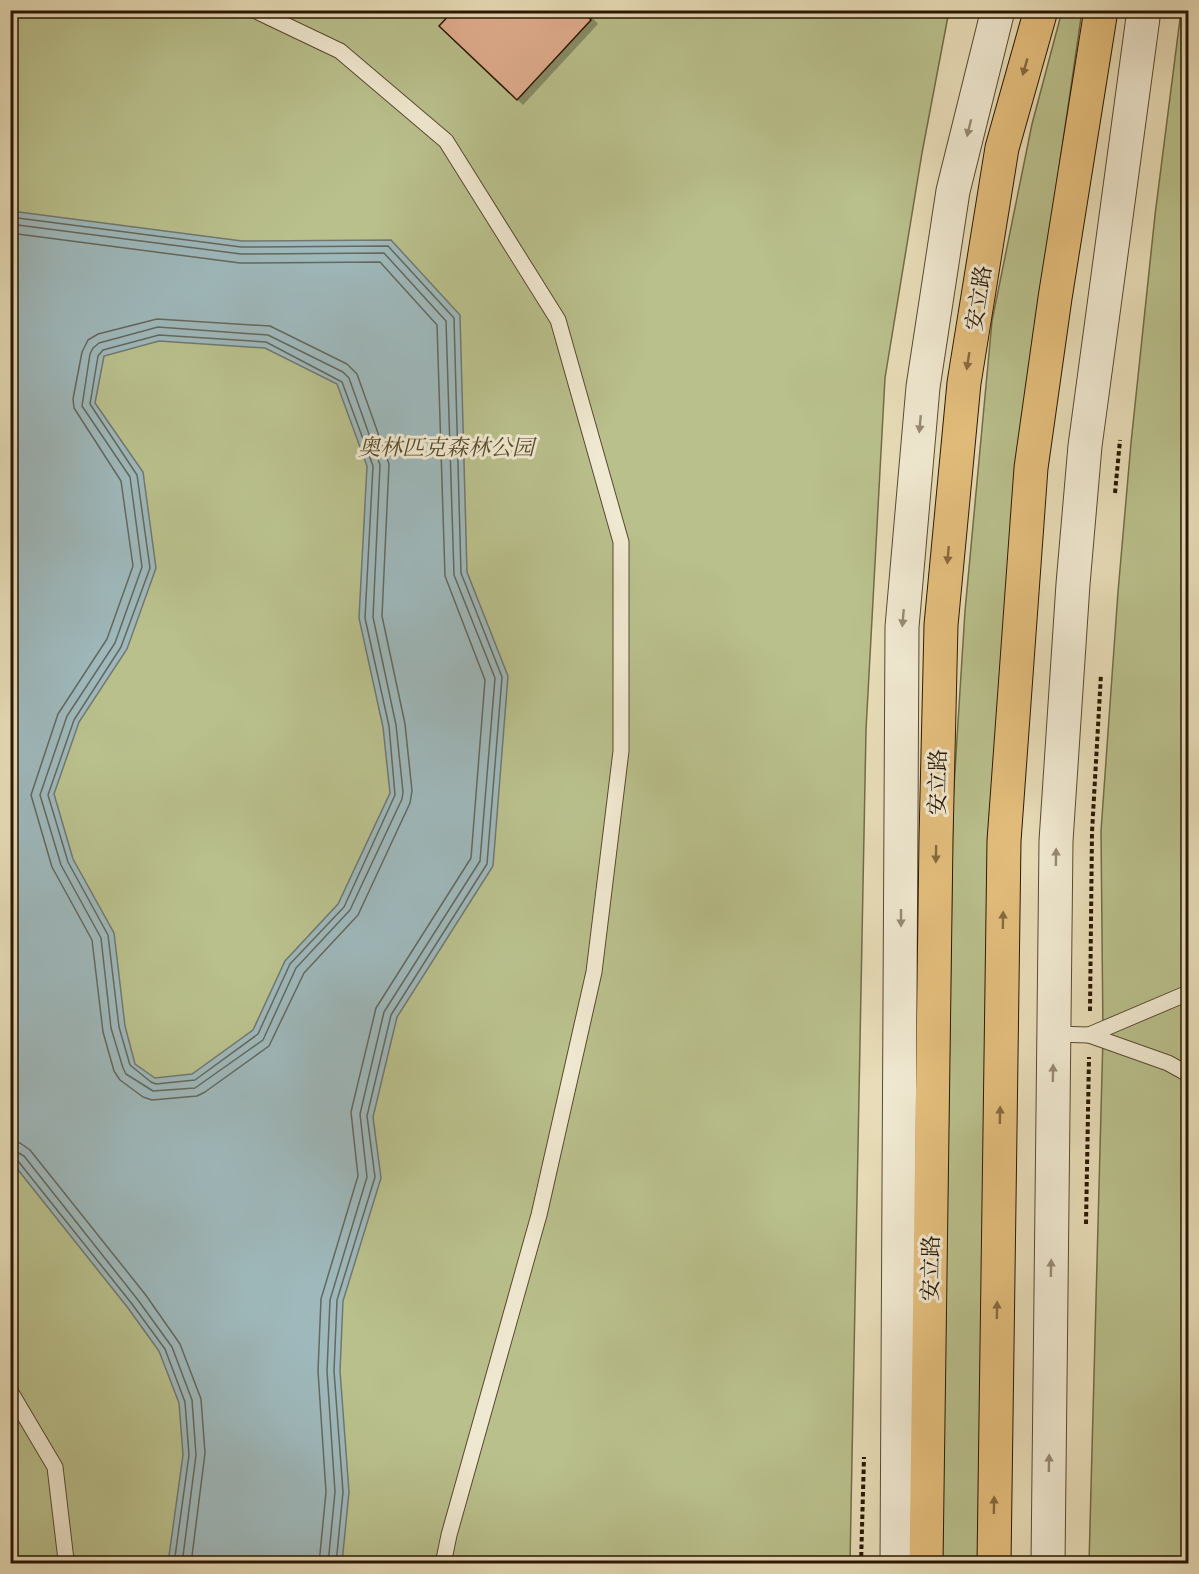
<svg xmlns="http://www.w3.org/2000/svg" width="1199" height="1574" font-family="'Sorts Mill Goudy','Noto Serif SC',serif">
<defs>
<filter id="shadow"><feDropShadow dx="6" dy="4" stdDeviation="0" flood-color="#0004"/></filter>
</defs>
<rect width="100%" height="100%" fill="#e8ddb8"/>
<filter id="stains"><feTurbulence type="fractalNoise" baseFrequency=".00333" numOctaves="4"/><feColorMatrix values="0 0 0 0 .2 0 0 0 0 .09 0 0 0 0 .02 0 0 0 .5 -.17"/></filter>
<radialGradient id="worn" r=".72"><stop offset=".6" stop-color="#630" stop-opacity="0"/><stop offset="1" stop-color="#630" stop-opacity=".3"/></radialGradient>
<!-- green -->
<g fill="#b9c08c" stroke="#726c47" stroke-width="1.5">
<polygon points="11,11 949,11 922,153 885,378 866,730 850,1563 11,1564"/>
<polygon points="1062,11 1082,11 1028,382 986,1563 942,1564 953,802 965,611 992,321 1032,124"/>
<polygon points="1181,11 1188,11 1188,1563 1089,1564 1103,1036 1101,831 1118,592 1131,443 1155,215"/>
</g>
<!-- water -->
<path fill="#9eb8bb" stroke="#707871" stroke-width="1.5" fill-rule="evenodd" d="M11,211l231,30 149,-1 69,75 7,257 41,104 -15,190 -96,151 -24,100 8,61 -38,123 -3,70 9,121 -7,71h-174l15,-108 -4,-52 -20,-52 -31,-43 -117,-147zM159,341l106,7 72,36 30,82 -8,152 24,109 7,66 -52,111 -53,57 -32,69 -61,44 -37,4 -20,-14 -10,-38 -11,-93 -41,-74 -19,-65 25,-72 48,-73 29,-81 -13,-96 -48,-69 9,-47z"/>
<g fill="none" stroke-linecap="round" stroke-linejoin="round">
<!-- shore -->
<g stroke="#64685e" stroke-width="1.5">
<polyline points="10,217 241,247 388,246 454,318 461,573 502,677 487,864 391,1015 367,1116 375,1177 337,1300 334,1371 343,1492 336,1564"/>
<polyline points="10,224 241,254 384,253 446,321 454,575 495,678 480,861 384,1012 360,1114 367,1177 330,1300 327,1371 335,1492 328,1564"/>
<polyline points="10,233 240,263 380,262 437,325 445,576 485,680 471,858 376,1008 351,1112 358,1176 321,1299 318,1371 326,1492 319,1564"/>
<polygon points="157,319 270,326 347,364 357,374 389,464 382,616 405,724 412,791 410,803 358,915 304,973 269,1046 205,1092 197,1096 152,1100 143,1097 120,1080 114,1071 103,1032 92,940 52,867 31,795 58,714 107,639 133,566 121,481 74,408 73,399 82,352 88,340 98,334"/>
<polygon points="158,327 268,335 343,372 349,378 380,465 373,617 396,725 403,792 402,799 350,910 296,968 263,1040 195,1088 153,1091 126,1074 123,1068 111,1028 101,938 61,865 40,795 67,716 115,643 142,567 130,477 82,406 90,354 93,348 99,343"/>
<polygon points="159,335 266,342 342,382 373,466 365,618 389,726 395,795 344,907 290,964 258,1034 195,1080 156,1084 151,1082 130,1065 119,1027 108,935 68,862 48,795 74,720 121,647 150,568 137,475 90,404 98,356 103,350"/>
<polyline points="10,1142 20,1143 30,1150 145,1294 180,1344 201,1399 205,1453 191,1564"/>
<polyline points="10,1151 17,1152 24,1156 138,1300 172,1347 192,1400 196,1455 182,1564"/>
<polyline points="10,1158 18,1161 132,1304 165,1349 185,1402 189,1455 174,1564"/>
</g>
</g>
<!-- building -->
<polygon fill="#e1ae8f" stroke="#2a1702" stroke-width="1.5" filter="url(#shadow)" points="454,10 582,10 591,20 517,100 439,26"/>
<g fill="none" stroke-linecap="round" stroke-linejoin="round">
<!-- service casing -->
<g stroke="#5a4830" stroke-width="17">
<g id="service">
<polyline points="254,10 340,51 446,141 558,320 621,542 621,751 594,972 539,1215 449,1535 443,1564"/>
<polyline points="1054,1034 1089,1035 1168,1063 1188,1074"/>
<polyline points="1089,1035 1188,993"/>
<polyline points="10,1391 55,1467 66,1560 65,1564"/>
</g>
</g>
<!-- tertiary casing -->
<g stroke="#5a4830" stroke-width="35">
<g id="tertiary">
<polyline points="897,1564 902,627 923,387 953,191 998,10"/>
<polyline points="1048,1564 1056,841 1073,584 1085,446 1144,10"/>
</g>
</g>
<!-- primary casing -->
<g stroke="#2a1702" stroke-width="35">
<g id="primary">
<polyline points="926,1564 936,839 941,625 964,383 1002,148 1041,10"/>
<polyline points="994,1564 1004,841 1031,468 1055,298 1101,10"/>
</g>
</g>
<!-- path -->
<g stroke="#2a1702" stroke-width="4" stroke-dasharray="4.5 3" stroke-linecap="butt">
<polyline points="1115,493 1120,440"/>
<polyline points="1090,1011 1092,832 1101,674"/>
<polyline points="1086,1224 1089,1057"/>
<polyline points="861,1564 864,1457"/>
</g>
<!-- service -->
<use href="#service" stroke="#f0e9d1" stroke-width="15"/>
<!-- tertiary -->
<use href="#tertiary" stroke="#f0e9d1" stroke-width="33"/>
<!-- primary -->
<use href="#primary" stroke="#e4be7c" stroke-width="33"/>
</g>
<!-- one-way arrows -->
<defs><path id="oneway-solid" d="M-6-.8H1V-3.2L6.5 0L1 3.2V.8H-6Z" transform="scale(1.5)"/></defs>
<g fill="#876a3f">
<use href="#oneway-solid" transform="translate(1025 67) rotate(106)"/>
<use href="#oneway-solid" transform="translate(968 361) rotate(99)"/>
<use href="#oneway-solid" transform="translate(948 555) rotate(95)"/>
<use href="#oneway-solid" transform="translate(936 854) rotate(91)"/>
<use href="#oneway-solid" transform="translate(1003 920) rotate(-89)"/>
<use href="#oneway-solid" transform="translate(1000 1115) rotate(-89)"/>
<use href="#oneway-solid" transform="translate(997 1310) rotate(-89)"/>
<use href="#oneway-solid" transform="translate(994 1505) rotate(-89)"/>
</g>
<g fill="#978a74">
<use href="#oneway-solid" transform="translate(969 128) rotate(104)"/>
<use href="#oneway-solid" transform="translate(920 424) rotate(95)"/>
<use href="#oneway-solid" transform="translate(903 618) rotate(95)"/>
<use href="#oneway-solid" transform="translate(1056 857) rotate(-89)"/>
<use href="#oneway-solid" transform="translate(901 918) rotate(90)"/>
<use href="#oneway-solid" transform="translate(1053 1073) rotate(-89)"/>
<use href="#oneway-solid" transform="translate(1051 1268) rotate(-89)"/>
<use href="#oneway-solid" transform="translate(1049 1463) rotate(-89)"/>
</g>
<g text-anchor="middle" stroke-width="6" stroke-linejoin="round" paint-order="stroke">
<!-- street labels -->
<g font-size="22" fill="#2a1702" stroke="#f0e9d1">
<text transform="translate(978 298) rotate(-81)" y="8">安立路</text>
<text transform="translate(937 782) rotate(-89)" y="8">安立路</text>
<text transform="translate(930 1268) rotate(-89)" y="8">安立路</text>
</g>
<!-- park labels -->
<g font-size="22" font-style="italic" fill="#554a2b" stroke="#f0e9d1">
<text x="446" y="455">奥林匹克森林公园</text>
</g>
</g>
<!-- margin -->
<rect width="1199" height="1574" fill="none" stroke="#e8ddb8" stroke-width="36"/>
<rect x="12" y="12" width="1175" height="1550" fill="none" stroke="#2a1702" stroke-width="3"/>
<rect x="18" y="18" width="1163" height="1538" fill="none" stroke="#2a1702" stroke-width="1.5"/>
<rect width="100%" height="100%" filter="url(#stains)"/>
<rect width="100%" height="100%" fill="url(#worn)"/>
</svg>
